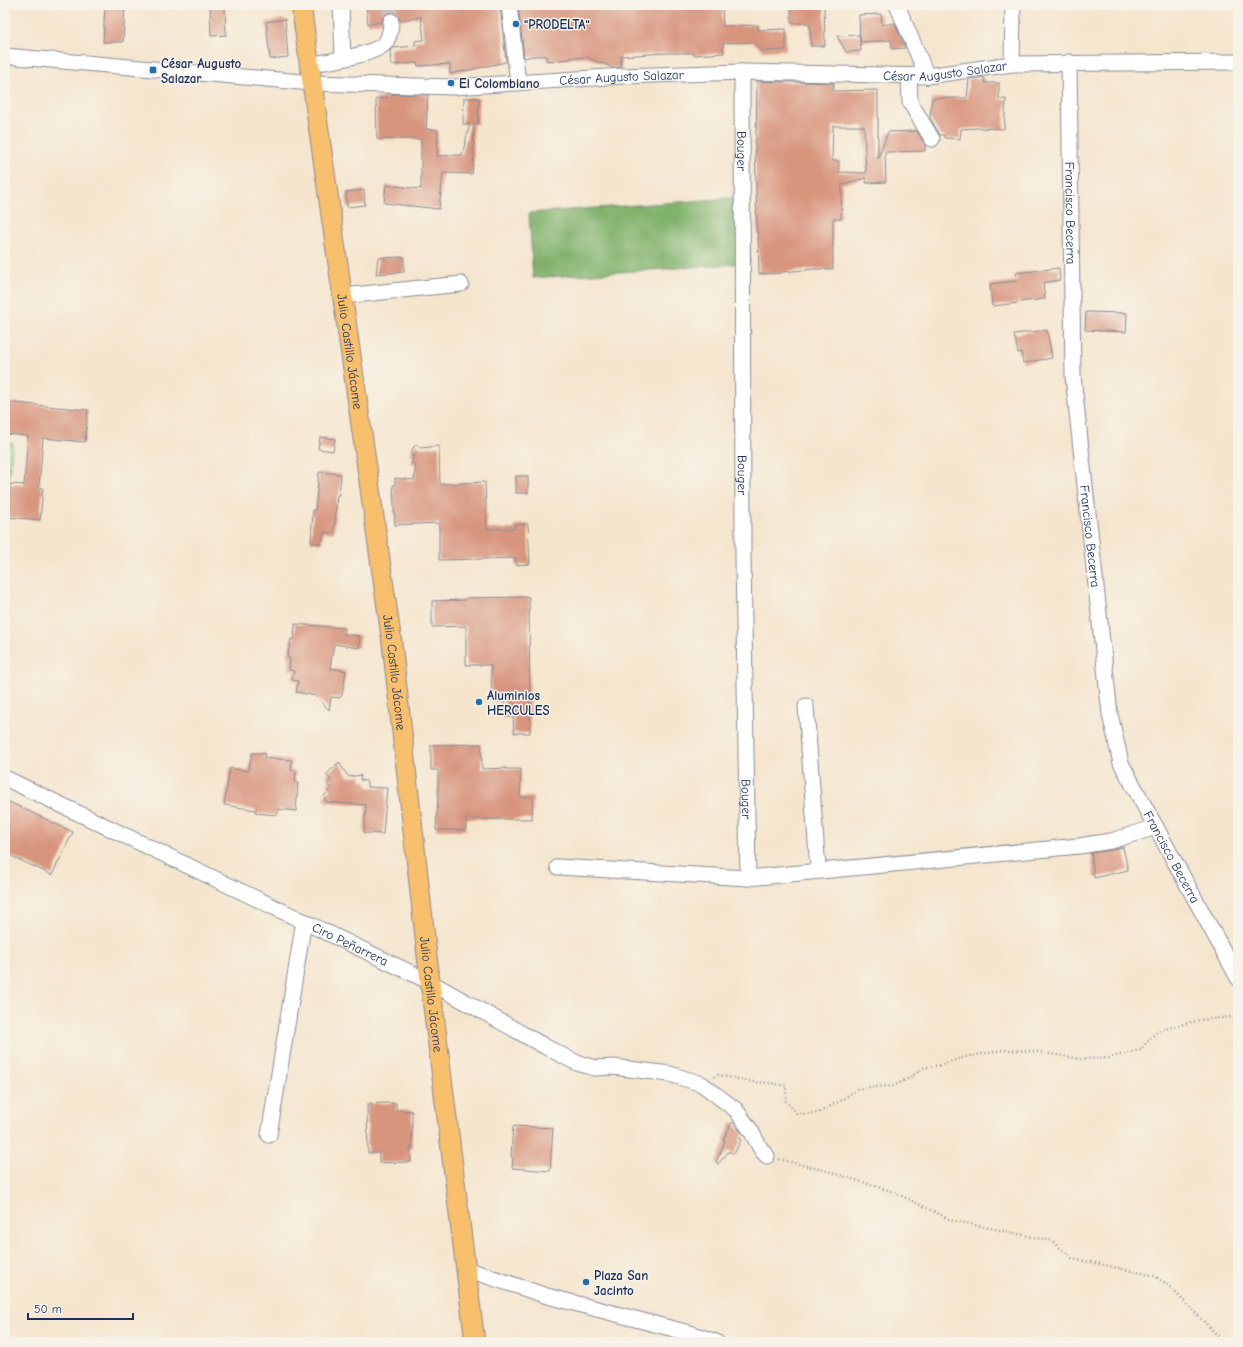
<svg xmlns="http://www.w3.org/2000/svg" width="1243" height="1347" font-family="'Comic Neue',sans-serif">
<rect width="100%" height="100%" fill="#f7f3e8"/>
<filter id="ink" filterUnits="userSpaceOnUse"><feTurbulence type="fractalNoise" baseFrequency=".025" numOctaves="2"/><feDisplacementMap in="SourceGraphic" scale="8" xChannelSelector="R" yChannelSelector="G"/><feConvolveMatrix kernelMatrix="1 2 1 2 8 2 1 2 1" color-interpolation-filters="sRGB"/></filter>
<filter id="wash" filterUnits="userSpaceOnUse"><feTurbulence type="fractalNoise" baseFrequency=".012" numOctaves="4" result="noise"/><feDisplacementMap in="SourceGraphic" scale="16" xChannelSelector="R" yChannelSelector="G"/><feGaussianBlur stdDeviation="0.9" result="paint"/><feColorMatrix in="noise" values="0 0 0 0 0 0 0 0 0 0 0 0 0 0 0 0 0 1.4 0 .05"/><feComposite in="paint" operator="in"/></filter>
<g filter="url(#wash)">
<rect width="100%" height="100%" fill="#f5e5cd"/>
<!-- green -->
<g fill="#a2d07d" stroke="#5e806e">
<polygon points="5,443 13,444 9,476 5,475"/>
<polygon points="5,478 9,479 5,514"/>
</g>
<!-- forest -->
<polygon fill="#81b26c" stroke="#4e7065" points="746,197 750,263 533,278 529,213"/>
<g id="blocks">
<!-- building -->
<g fill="#d8957e" fill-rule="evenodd">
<polygon points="105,5 125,5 123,42 103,42"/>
<polygon points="210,5 225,5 226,35 211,36"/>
<polygon points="366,5 500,5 506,62 450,74 450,64 418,66 417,63 391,65 390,50 393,48 415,46 415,41 424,40 421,17 400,20 396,14 391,12 386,13 384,16 382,22 368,24"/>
<polygon points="518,5 722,5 723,26 758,25 758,30 786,29 786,50 763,51 753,42 723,43 724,53 694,55 693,53 665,53 621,56 621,67 614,68 586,57 570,58 571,59 547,61 546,56 532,56 524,58"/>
<polygon points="791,5 824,5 825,46 811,46 810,24 808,24 808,23 791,23"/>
<polygon points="881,14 882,25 895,23 905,48 892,49 891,40 860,42 859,15"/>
<polygon points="285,19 288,57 270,59 266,22"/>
<polygon points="860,35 861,51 846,52 837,36"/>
<polygon points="984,77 985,83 999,83 999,99 1006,99 1004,129 977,128 961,129 960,139 945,138 944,135 940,135 930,118 932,98 967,98 969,79"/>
<path d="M757,81l77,2 -1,8 45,-1v69l10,-27 29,-1 8,14v6l-40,1 1,30 -20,1v-5l-24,6 -1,35h-8v50h-19l-32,3v1l-23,1 -1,-41h-1l-2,-93h1zM833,126h31l2,47 -27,-1v-11h-6l-1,-2z"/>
<polygon points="387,94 428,95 426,129 438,130 437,156 462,155 470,124 463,124 464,98 479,98 478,124 473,124 474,155 472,174 443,173 439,209 384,203 386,185 421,189 421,139 377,139 376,99 387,98"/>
<polygon points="364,190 365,205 347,207 346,192"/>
<polygon points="404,257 404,272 376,274 378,258"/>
<polygon points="1059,268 1060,280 1043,283 1045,299 1018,302 1018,303 992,306 990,284 1017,281 1016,273"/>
<polygon points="1086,312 1127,313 1126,332 1085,330"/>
<polygon points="1047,330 1052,358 1023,363 1021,352 1018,353 1014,334"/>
<polygon points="5,402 88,410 85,442 43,438 39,487 43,488 40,520 7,517 10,484 24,485 28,436 5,434"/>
<polygon points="320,437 335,439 333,451 318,449"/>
<polygon points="416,444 421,448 439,446 440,484 485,482 487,529 515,529 514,525 528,524 530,564 516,565 516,558 439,560 439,523 395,525 393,485 395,485 395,478 414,480 416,464 411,463 414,456 410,453"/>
<polygon points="319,472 341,474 339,495 337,495 334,533 324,532 321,544 311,542 313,510 315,510"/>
<rect x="516" y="476" width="12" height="17"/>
<polygon points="529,597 530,733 514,733 513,717 505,717 504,701 492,701 491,665 466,665 466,626 432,627 432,601 466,600 466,598"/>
<polygon points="295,624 345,628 344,634 360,636 359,648 334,644 330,668 346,671 342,695 340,698 331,697 329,710 316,696 296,692 298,681 292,680 294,671 289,670 290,658 287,658 291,639 294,639"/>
<polygon points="481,744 482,769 506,768 506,769 521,769 520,797 533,797 532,819 466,819 466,830 436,830 438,796 438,770 431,770 431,745"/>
<polygon points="252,753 265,753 264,758 292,760 291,770 296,771 295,783 298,783 296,811 278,809 277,815 256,813 256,810 224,805 230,768 248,771"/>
<polygon points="339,762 345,772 349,777 361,775 360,780 366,781 368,787 387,788 383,834 364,833 366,805 326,802 324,796 331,789 327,784 331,780 326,775"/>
<polygon points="5,800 73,832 52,875 5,853"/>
<polygon points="1123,847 1128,870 1094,878 1091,853 1112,850"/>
<polygon points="383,1103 396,1103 396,1110 412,1111 412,1148 410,1148 411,1162 379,1163 379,1153 368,1153 367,1104"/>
<polygon points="732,1122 736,1126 743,1135 739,1139 741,1140 734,1154 729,1151 718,1164 716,1162 725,1141 723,1140"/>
<polygon points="513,1126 553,1128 550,1171 512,1168 513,1157 511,1157"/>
</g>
</g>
</g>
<g filter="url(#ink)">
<use href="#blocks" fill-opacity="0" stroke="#888a96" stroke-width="1"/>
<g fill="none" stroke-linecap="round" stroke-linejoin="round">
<!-- minor-tunnel -->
<polyline stroke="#c9c1b7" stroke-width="15" stroke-dasharray="15 8" stroke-linecap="butt" points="389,5 391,21"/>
<!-- minor casing -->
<g stroke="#888a96" stroke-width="17">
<g id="minor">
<polyline points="341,5 343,58"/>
<polyline points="509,5 518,83"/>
<polyline points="897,5 927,76"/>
<path id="s1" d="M5,56l308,27 140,4 170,-11 119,-4 185,4 85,-12 226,-2"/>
<path id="s2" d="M1069,62l4,314 37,338 11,49 117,215"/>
<polyline points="1012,64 1013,5"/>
<path d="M309,65c18,-4 66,-9 77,-23 4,-7 5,-14 5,-21"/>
<path id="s3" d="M742,72l1,485 5,321"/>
<polyline points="909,76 910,102 932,139"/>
<polyline points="343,296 461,284"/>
<polyline points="806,706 817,856 819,871"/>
<path id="s4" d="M5,778l425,204 116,65 31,16 18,5 18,-1 57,7 32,10 34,26 15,21 11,20 5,5"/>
<polyline points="558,867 748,878 1079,846 1111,841 1156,827"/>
<polyline points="269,1135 304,921"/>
<polyline points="466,1269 547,1296 693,1334 716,1342"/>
</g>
</g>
<!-- major casing -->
<g stroke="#888a96" stroke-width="21">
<g id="major">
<path id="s5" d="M301,5l91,638 38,339 45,360"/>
</g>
</g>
<!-- path -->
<g stroke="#888a96" stroke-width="2.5" stroke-dasharray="1 3" stroke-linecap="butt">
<polyline points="714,1077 718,1075 753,1082 770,1083 786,1086 786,1101 797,1114 818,1113 840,1101 857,1089 871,1087 893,1086 910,1078 923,1068 940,1065 965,1057 1003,1050 1032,1051 1081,1059 1109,1058 1140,1050 1157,1031 1199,1020 1231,1017 1238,1019"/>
<polyline points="779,1159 827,1171 894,1192 951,1220 1052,1241 1072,1258 1155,1276 1169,1286 1224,1342"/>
</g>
<!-- minor -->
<use href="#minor" stroke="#fff" stroke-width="15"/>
<!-- major -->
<use href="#major" stroke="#f8bf6c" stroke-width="19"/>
</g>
</g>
<!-- markers -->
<g fill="#1f6fb2" stroke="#f7f3e8" stroke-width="1.5">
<circle cx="516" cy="24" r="4"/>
<rect x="149" y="66" width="8" height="8" rx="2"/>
<circle cx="451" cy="83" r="4"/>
<circle cx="479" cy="702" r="4"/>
<circle cx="586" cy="1282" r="4"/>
</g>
<g text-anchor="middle" stroke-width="3" stroke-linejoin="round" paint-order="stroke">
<!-- poi labels -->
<g font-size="13" font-weight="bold" fill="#1b2f5e" stroke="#f7f3e8" text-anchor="start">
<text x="524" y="29">"PRODELTA"</text>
<text x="161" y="68">César Augusto<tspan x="161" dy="15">Salazar</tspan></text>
<text x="459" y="88">El Colombiano</text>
<text x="487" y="700">Aluminios<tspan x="487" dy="15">HERCULES</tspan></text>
<text x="594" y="1280">Plaza San<tspan x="594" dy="15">Jacinto</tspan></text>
</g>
<!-- street labels -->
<g font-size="13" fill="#1b2f5e" stroke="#f7f3e8">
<text dy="5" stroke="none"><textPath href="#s1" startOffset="942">César Augusto Salazar</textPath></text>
<text dy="5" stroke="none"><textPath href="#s1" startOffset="618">César Augusto Salazar</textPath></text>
<text dy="5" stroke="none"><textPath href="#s3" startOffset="79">Bouger</textPath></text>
<text dy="5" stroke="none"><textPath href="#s2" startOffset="151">Francisco Becerra</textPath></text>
<text dy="5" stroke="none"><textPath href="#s5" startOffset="350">Julio Castillo Jácome</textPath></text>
<text dy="5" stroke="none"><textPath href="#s3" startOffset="403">Bouger</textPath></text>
<text dy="5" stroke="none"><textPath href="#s2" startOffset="475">Francisco Becerra</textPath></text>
<text dy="5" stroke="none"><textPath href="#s5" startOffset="674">Julio Castillo Jácome</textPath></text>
<text dy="5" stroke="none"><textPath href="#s3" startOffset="727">Bouger</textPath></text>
<text dy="5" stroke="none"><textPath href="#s2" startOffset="811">Francisco Becerra</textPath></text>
<text dy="5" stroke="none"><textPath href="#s4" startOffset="383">Ciro Peñarrera</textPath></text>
<text dy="5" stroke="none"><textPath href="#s5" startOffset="998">Julio Castillo Jácome</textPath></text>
</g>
</g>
<!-- margin -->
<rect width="1243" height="1347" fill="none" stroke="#f7f3e8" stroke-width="20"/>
<!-- scale -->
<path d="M28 1313v6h105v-6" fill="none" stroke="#1b2f5e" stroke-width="2"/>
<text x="34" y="1313" font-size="12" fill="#1b2f5e" stroke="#f7f3e8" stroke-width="3" paint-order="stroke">50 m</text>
</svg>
